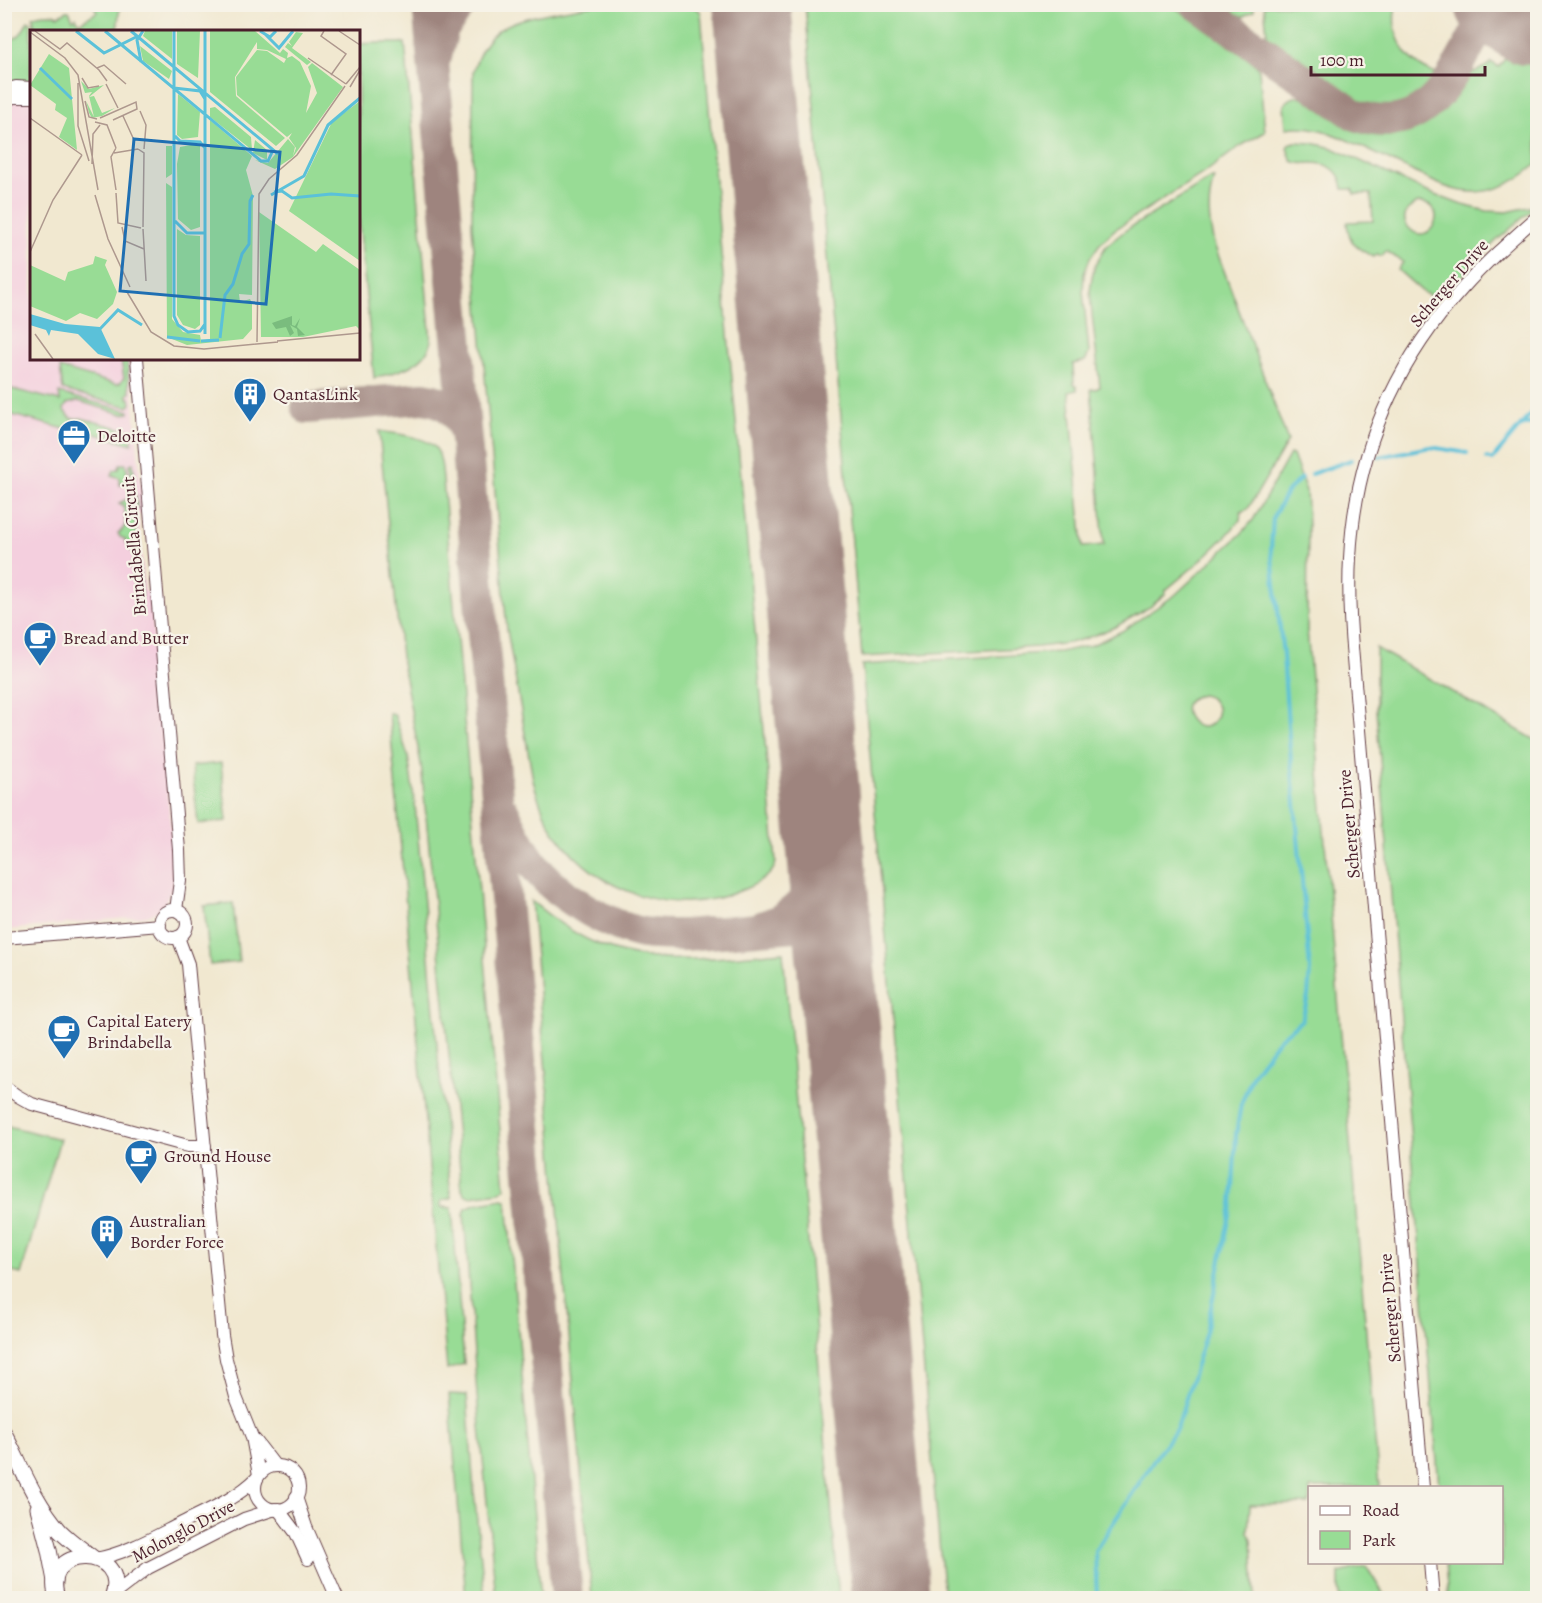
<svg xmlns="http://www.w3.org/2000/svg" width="1542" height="1603" font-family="Alegreya,serif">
<rect width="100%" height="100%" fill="#f7f3e8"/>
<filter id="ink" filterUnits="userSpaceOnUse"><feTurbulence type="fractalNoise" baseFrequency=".0167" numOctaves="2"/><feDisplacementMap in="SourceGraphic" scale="12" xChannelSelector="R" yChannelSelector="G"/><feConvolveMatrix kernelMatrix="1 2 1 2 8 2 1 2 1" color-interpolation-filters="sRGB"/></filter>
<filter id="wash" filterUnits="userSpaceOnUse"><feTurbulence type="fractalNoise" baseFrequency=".008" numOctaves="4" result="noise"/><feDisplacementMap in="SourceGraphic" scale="24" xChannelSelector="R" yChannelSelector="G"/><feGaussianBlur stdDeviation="1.35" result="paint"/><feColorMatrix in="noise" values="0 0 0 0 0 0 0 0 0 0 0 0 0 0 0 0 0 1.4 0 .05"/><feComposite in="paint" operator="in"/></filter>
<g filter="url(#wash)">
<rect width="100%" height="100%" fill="#f1e8d0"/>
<!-- built -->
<polygon fill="#f4cfde" points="32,100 32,358 130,359 143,512 138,515 145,591 150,593 175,874 172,889 164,904 159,910 148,916 5,930 4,102"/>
<!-- green -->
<g fill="#98dc95" stroke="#717e60" stroke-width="1.5" fill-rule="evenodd">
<path d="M96,5h24l-3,26h-82l-2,-14c8,-5 15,-2 24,-3v2l10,-5h2l4,8 3,-2 3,6 18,-11 -3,-6z"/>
<path d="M595,5h95l9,5 2,3 25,299 50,550c-2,13 -18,21 -29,26 -70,32 -147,7 -191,-54 -12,-16 -18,-35 -23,-54l-26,-150 -35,-404 1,-154c12,-43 35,-51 76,-59 15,-3 31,-6 46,-8z"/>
<path d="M805,5h366l83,57 5,8 6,62 -26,15 -32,24 -93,59 -15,15 -9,13 -6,16 -1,17 6,62 -4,8 -12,3 1,21 3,1v4l-8,2 14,155 21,-2 -13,-156h4l5,-2 -9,-82 -1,-14 2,-14 3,-12 11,-19 20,-16 86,-52h2c-7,25 -6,41 0,66l74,197 -40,68 -7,3 -1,8 -12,14 -30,29 -32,27 -1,4 -15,13 -35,20 -28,11 -18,5 -31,4 -176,10z"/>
<polygon points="1213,5 1253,5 1254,11 1246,15 1245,16 1235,19"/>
<path d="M1264,5h132c-7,31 11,58 40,69 -12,36 -48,46 -80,30l-88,-62z"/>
<path d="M1537,14v150c-22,20 -50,33 -80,26 -15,-3 -29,-11 -43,-18 -19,-9 -38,-18 -58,-28 -24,-11 -43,-20 -70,-16l-2,-23c5,-7 11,-10 20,-8 13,10 27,21 42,29 30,17 69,12 94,-13 7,-7 13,-16 19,-25 2,-4 5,-9 8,-12 8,-6 17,-6 24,-14l8,5z"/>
<path d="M28,21l3,2v59l-13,-1 -13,4v-45c14,0 17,-7 23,-19z"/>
<path d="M378,43h27l26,299c-6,25 -36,30 -57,36l-16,-167v-167z"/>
<path d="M1295,142l17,1 21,5 92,43 37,14 25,6 20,1 22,-5 5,1 -40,35 -49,50 -13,3 -8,-3 -26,-23 5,-8 -17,-11 -4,5 -5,-2 -3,3c-18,-9 -25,-13 -27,-34l1,-1 25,-1 -2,-27h-17l-1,-5h-10c-2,-17 -13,-26 -31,-26 -7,0 -13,2 -20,-2l-5,-13 2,-4zM1418,203c34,0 13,46 -8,26 -11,-10 -3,-22 8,-26z"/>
<polygon points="121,359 127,359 130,393 128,394 128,398 130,398 131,404 128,407 63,390 60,368 115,384 120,383 124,378"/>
<polygon points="4,387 60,401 59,393 129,411 129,413 122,414 78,401 67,404 64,409 65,412 72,419 81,418 131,431 132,444 92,433 87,435 5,413"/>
<path d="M379,431c15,3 50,5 58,19 3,5 4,12 5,18l63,720 -5,4 -30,4 -5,-1 -3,-5 -41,-426 -20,-107z"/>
<path d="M1290,454l3,1 13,36 2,35 -1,103 72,858 -69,1 -1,16 -59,1 -2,27 4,7 3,59h-311l-82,-933 198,-13 32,-7 30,-14 53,-36 66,-61 12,-14zM1202,695c11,2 20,13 13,24 -16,26 -50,-19 -13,-24z"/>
<polygon points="133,463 135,478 120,485 120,478 112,475 114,470 119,469 120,464 126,464 128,478 131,476 130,464"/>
<path d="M136,495l1,13 -3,1v-8l-4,2 1,10 3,-2 4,39 -7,1 -1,-7h-4l-1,-5 -5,-2 -2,-4c11,-6 7,-15 6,-27l-5,-3z"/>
<polygon points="139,560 142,597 135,595 132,563"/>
<polygon points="1376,648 1537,741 1537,1598 1448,1598 1445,1563 1502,1562 1502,1488 1439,1487 1376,710"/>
<polygon points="389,713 394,714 408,756 415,805 451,1198 441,1201 441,1207 452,1208 464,1364 447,1370"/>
<polygon points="221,763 227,821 198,824 192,766"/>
<path d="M531,901c19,15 39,31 62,41 60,28 126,15 190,10l56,646h-247z"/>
<polygon points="233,903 239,962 210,965 204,906"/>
<polygon points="4,1125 60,1139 21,1274 5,1270"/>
<polygon points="502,1199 507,1200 541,1598 496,1598 477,1395 464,1214 466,1208 475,1204"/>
<polygon points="449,1394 467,1395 474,1492 485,1598 466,1598"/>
<polygon points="1366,1566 1386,1598 1339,1598 1339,1573"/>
</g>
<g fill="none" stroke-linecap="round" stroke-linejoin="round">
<!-- stream -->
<g stroke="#5bc1d9" stroke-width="4">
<polyline points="1521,426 1538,421"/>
<polyline points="1379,457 1430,447 1467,453"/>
<polyline points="1487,458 1492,460 1538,405"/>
<polyline points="1311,474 1351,460"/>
<polyline points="1097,1598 1095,1551 1160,1451 1177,1428 1206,1332 1232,1205 1236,1134 1241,1104 1253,1074 1279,1039 1302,1020 1308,996 1310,969 1289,738 1283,655 1271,549 1273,517 1287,492 1301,478"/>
</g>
<!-- taxiway -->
<g stroke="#9e847e" stroke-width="32">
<polyline points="428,4 567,1598"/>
<polyline points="740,4 755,32"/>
<path d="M1196,4l159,111c68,24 94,-31 121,-82l3,-9 -3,-20"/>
<polyline points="436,56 443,29 461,4"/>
<path d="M307,408l116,-10c24,3 34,13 42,34"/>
<path d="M504,812c10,23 22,46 39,64 21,23 69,51 100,57 14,2 28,2 42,2l147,-12"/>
<path d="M764,926c39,-11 59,-46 61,-84"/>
</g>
<!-- runway -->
<g stroke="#9e847e" stroke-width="78">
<polyline points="752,4 891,1598"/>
<polyline points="1494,4 1526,26"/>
</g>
</g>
</g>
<g filter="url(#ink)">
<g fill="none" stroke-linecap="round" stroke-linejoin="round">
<!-- minor casing -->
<g stroke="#633d44" stroke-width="14">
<g id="minor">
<polyline points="4,90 16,87 32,88"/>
<polyline points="4,100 14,97 32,97"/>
<polyline points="137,358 179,850 180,881 176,910"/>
<circle cx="173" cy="924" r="14"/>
<polyline points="178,937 188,964 222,1335 226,1359 236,1397 252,1437 259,1475"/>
<polyline points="4,938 160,925"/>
<polyline points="4,1086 16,1095 32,1104 188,1146 205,1146"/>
<polyline points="255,1440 275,1466"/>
<circle cx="277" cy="1488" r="22"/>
<path d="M1423,1488l-70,-829c-3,-33 -5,-67 -3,-101 5,-103 43,-192 112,-269 23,-26 49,-49 76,-73"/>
<polyline points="296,1497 306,1527 337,1598"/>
<polyline points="278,1509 296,1533 308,1559"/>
<path d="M96,1559c31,-6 58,-22 86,-36 26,-13 54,-24 75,-45"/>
<polyline points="1430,1562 1433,1598"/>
<polyline points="114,1594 148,1568 244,1519 275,1509"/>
</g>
</g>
<!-- major casing -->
<g stroke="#633d44" stroke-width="17">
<g id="major">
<path d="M4,1433c17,33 31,70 56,98 10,10 22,18 33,27"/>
<polyline points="38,1508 49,1550 55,1581"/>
<path d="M57,1598c-18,-56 75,-52 55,0"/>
</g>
</g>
<!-- minor -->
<use href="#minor" stroke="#fff" stroke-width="12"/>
<!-- major -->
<use href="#major" stroke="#fff" stroke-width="15"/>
</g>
</g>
<!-- icons -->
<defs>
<g id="building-pin" transform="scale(1.725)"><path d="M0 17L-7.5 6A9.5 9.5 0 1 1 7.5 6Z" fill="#1f6fb2" stroke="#f7f3e8"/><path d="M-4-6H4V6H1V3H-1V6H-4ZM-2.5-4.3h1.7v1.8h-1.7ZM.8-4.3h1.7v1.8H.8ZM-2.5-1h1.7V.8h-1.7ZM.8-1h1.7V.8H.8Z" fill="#fff"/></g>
<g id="office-pin" transform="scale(1.725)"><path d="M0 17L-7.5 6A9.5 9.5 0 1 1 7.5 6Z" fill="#1f6fb2" stroke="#f7f3e8"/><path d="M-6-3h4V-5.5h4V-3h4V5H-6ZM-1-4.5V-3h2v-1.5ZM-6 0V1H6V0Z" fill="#fff"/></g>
<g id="cafe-pin" transform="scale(1.725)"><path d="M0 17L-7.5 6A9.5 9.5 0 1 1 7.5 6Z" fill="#1f6fb2" stroke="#f7f3e8"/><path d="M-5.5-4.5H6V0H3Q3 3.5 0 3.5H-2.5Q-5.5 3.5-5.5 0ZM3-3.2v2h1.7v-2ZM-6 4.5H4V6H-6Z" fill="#fff"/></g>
</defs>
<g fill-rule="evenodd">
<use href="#building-pin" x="250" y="394"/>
<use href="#office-pin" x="74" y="436"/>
<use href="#cafe-pin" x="40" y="638"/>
<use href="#cafe-pin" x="64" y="1031"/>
<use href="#cafe-pin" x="141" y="1156"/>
<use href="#building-pin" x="107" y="1231"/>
</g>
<g text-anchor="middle" stroke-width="4.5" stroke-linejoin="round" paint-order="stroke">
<!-- street labels -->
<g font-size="18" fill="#4a1f2b" stroke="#f7f3e8">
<text transform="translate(1449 283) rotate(-49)" y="6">Scherger Drive</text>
<text transform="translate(134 546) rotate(-95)" y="6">Brindabella Circuit</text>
<text transform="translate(1349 824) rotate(-95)" y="6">Scherger Drive</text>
<text transform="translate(1390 1308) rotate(-95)" y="6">Scherger Drive</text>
<text transform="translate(183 1531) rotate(-28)" y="6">Molonglo Drive</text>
</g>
<!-- poi labels -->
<g font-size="18" fill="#4a1f2b" stroke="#f7f3e8" text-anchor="start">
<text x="273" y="400">QantasLink</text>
<text x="97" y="442">Deloitte</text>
<text x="63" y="644">Bread and Butter</text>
<text x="87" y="1027">Capital Eatery<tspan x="87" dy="21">Brindabella</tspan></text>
<text x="164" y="1162">Ground House</text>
<text x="130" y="1227">Australian<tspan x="130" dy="21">Border Force</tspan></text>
</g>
</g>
<!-- overview -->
<g transform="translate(30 30)">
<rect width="330" height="330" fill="#f1e8d0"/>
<path d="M115,1h27v28l-29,-23zM147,1h23l-2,47 -21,-14zM180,1h45l25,22 3,-4 5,4 -1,5 5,-2 8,6 11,24 -5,27 11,-20 -9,-26 4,-4 31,24 -50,70 -18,12 -20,-9 13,3 20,-24 7,8 -2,9 3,-8 -7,-10 3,-5 -5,4 -50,-42 -1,-18 21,-27 10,1 17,12 2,-4 -19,-9 -10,-1v-7l-22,35 1,19 49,42 -9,8 -66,-54zM266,2l7,1 -11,15 19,14 -4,3 -22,-18 3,-4 4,3 -3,-4zM110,16l32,25 -3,8 -26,-18zM19,24l20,14 8,82 -18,-13 8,-19 -12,-8 1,-6 -26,-19zM51,51l8,8 15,-4 -15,12 5,-1 8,17 13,-5 -13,8 -10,2 -3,-5 -3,-12 8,16 -5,-21 3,-4 -7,1zM148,64l22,18 -2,25 -16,2 -5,-4zM330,71v160l-71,-50 43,-89zM185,77l36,30 1,13 -42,-33v-9zM180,90l42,36 -6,14 7,26 -1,99 -13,-1 1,8 10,-3 2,4v26l-9,10 -56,6 -20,-8 -1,-154 6,4v132l11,13 17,3 1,6 9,-2zM225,110l12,10v10l-14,-7zM166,114l4,2v81l-9,3 -13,-11 -1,-55 3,-17zM136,116h6v28l-6,4zM229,182l57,40 7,-8 37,26v60l-4,-4 -53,11h-42zM147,199l9,6 14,1v89l-5,4 -12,-4 -6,-10zM65,226l12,4 -2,5 12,27 -4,12 -16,15 -17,-6 -14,8 -36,-15v-41l35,16 3,-9 25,-8z" fill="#98dc95"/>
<path d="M262,286v9l3,1 5,-8 -3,9 8,8 -7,1 -1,-7 -7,-4 4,8 -4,3 -4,-9 -10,2 -4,-6z" fill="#7abc7e"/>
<path d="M0,284l35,10 35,3 15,32 -17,-5 -20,-20 -27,-4 -2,6 -3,-6 -16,-5z" fill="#5bc1d9"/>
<path fill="none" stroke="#5bc1d9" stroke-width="3" d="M46,1l28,22 34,-17M75,1l156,130h7l5,-11M101,1l147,123M144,1v285l4,9 10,7 12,-1 5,-7M175,1v303M230,1l10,6 6,-6M235,4l14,14 14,-17M111,32l-4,-22 6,-9M10,38l32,31M144,58l26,3 5,8M145,106l5,5 20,1 5,6M244,162l8,-1 10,7 39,-4 29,2M241,165l33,-19 24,-51 32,-27M145,191l12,12h18M69,300l19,-20 24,15M137,307l33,4M190,308l5,-43 8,-11 9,-30 7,-10 1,-43 3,-6M171,311l18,-1"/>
<path fill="none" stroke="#ae988e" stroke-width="1.5" d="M5,1l25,18 7,-6 32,27 8,11M294,1l-3,5 25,18 -15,21M309,1l21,14M0,2l35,26 13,17 20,115M278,28l38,26M67,38l7,-3 22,19M52,48l6,10 11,-2M48,53v43l11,35M76,54l12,24M316,54l14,-17M320,57l10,-17M55,71l4,16 8,2M110,81l6,14 -2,24M93,86l11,24M0,88l52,37M70,88l36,-16 1,7 -24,11M65,92l12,3 9,23M108,119l6,4 -1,74M84,123l24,-4M62,134l1,-30 7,-9M86,160l-5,-33 5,-9M86,163l2,30 23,5M65,165l13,44 22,48M92,197l3,14 19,8M113,199l3,52M0,222l23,-52 29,-45M97,262l24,40 23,14 30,3 74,-7M5,304l18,25M247,311l83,-8M227,312l2,-148 10,-15 28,-24 48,-69"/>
<path fill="#1f6fb2" fill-opacity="0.15" stroke="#1f6fb2" stroke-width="3" d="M104,109l146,13 -14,152 -146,-13z"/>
<rect width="330" height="330" fill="none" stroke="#4a1f2b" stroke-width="3"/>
</g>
<!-- margin -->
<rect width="1542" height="1603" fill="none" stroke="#f7f3e8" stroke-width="24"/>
<!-- legend -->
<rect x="1308" y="1486" width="195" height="78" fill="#f7f3e8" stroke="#b29e9c" stroke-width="1.5"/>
<rect x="1320" y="1506" width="30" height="9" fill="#ffffff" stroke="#b29e9c" stroke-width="1.5"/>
<text x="1362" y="1516" font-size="18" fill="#4a1f2b">Road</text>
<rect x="1320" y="1531" width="30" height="18" fill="#98dc95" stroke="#b29e9c" stroke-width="1.5"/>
<text x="1362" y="1546" font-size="18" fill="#4a1f2b">Park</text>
<!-- scale -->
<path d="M1311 66v9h174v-9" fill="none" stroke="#4a1f2b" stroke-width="3"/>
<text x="1320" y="66" font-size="18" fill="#4a1f2b" stroke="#f7f3e8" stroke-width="4.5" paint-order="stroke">100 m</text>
</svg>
